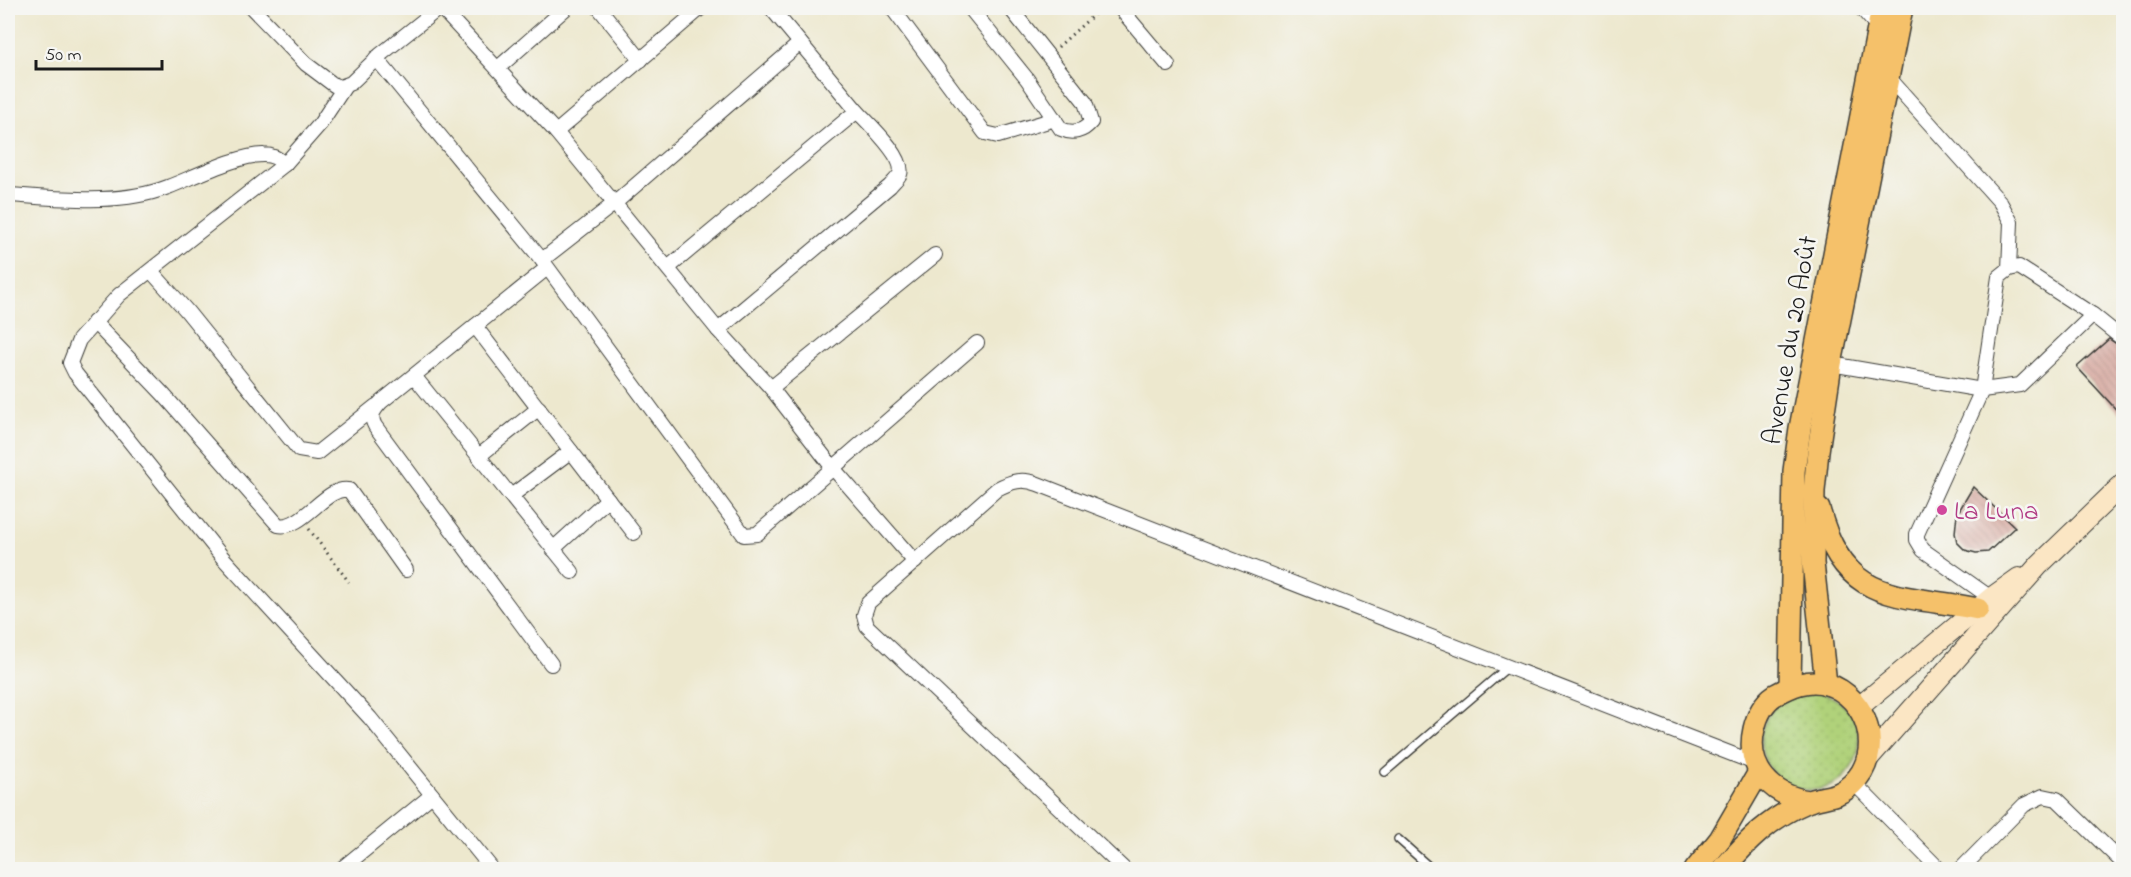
<svg xmlns="http://www.w3.org/2000/svg" width="2131" height="877" font-family="'Indie Flower',sans-serif">
<defs>
<pattern id="park-dots" width="8" height="8" patternUnits="userSpaceOnUse" patternTransform="scale(1.5)"><rect width="8" height="8" fill="#b0d27a"/><path d="M2 2h.1M6 6h.1" fill="none" stroke="#97b469" stroke-width="1.8" stroke-linecap="round"/></pattern>
<pattern id="building-back-hatch" width="6" height="6" patternUnits="userSpaceOnUse" patternTransform="scale(1.5)"><rect width="6" height="6" fill="#d29b92"/><path d="M-1 5l2 2M0 0l6 6M5-1l2 2" fill="none" stroke="#aa7e76"/></pattern>
</defs>
<rect width="100%" height="100%" fill="#f6f6f2"/>
<filter id="ink" filterUnits="userSpaceOnUse"><feTurbulence type="fractalNoise" baseFrequency=".0167" numOctaves="2"/><feDisplacementMap in="SourceGraphic" scale="12" xChannelSelector="R" yChannelSelector="G"/><feConvolveMatrix kernelMatrix="1 2 1 2 8 2 1 2 1" color-interpolation-filters="sRGB"/></filter>
<filter id="wash" filterUnits="userSpaceOnUse"><feTurbulence type="fractalNoise" baseFrequency=".008" numOctaves="4" result="noise"/><feDisplacementMap in="SourceGraphic" scale="24" xChannelSelector="R" yChannelSelector="G"/><feGaussianBlur stdDeviation="1.35" result="paint"/><feColorMatrix in="noise" values="0 0 0 0 0 0 0 0 0 0 0 0 0 0 0 0 0 1.4 0 .05"/><feComposite in="paint" operator="in"/></filter>
<g filter="url(#wash)">
<rect width="100%" height="100%" fill="#ede8ce"/>
<!-- park -->
<circle fill="url(#park-dots)" stroke="#66774b" stroke-width="1.5" cx="1810" cy="741" r="49"/>
<g id="blocks">
<!-- building -->
<g fill="url(#building-back-hatch)">
<polygon points="2109,339 2124,349 2124,418 2077,367"/>
<polygon points="1973,487 2015,527 1988,552 1976,553 1965,550 1957,542 1955,533 1957,514"/>
</g>
</g>
</g>
<g filter="url(#ink)">
<use href="#blocks" fill-opacity="0" stroke="#3b3b37" stroke-width="1.5"/>
<g fill="none" stroke-linecap="round" stroke-linejoin="round">
<!-- lane casing -->
<g stroke="#3b3b37" stroke-width="10">
<g id="lane">
<polyline points="1385,772 1508,667"/>
<polyline points="1398,839 1433,870"/>
</g>
</g>
<!-- street casing -->
<g stroke="#3b3b37" stroke-width="16">
<g id="street">
<polyline points="252,8 306,64 334,85 340,87 351,83 380,55 439,8"/>
<polyline points="441,8 556,132 718,330 771,388 833,468 915,562"/>
<polyline points="599,8 641,60"/>
<polyline points="892,8 985,133 998,136 1055,119"/>
<path d="M970,8l57,71 34,50c11,5 22,3 30,-7l-6,-20 -75,-94"/>
<polyline points="1120,8 1168,65"/>
<polyline points="1861,8 1878,27"/>
<polyline points="376,58 542,260 744,535 757,534 977,343"/>
<polyline points="498,68 566,8"/>
<polyline points="1889,78 2000,202 2011,222 2009,269"/>
<polyline points="345,86 320,124 285,164 119,295 79,340 70,363 75,373 223,558 370,718 493,870"/>
<polyline points="556,132 701,8"/>
<path d="M8,195c51,3 111,11 160,-8 24,-9 72,-33 96,-32 9,0 14,4 21,9"/>
<polyline points="542,260 615,203 800,43"/>
<polyline points="669,267 857,111 771,8"/>
<path d="M547,268l-166,134c-7,8 -12,13 -6,24l176,238"/>
<polyline points="151,271 186,310 299,450 317,453 376,406"/>
<path d="M94,322l69,72 115,131c24,6 48,-40 71,-35l57,80"/>
<polyline points="475,326 634,533"/>
<path d="M718,330l172,-144c3,-4 8,-8 10,-12 6,-16 -32,-51 -43,-63"/>
<polyline points="1831,364 1982,390 2020,385 2093,315"/>
<polyline points="414,376 572,572"/>
<polyline points="771,388 935,255"/>
<polyline points="479,456 539,408"/>
<polyline points="511,496 571,451"/>
<polyline points="553,549 608,499"/>
<polyline points="1991,598 1923,550 1917,540 1917,534 1982,390 1999,277 2009,269 2019,267 2093,315 2124,340"/>
<polyline points="1854,783 1940,870"/>
<polyline points="340,870 432,795"/>
<path d="M1125,870l-258,-244 -3,-11 4,-12 129,-114c15,-8 25,-11 41,-5l717,279"/>
<polyline points="1960,870 2024,805 2043,796 2057,799 2124,864"/>
</g>
</g>
<!-- secondary casing -->
<g stroke="#3b3b37" stroke-width="22">
<g id="secondary">
<polyline points="1859,707 1991,598 2019,578"/>
<polyline points="1867,760 2039,565 2124,483"/>
</g>
</g>
<!-- primary casing -->
<g stroke="#3b3b37" stroke-width="24">
<g id="primary">
<path d="M1819,509c26,97 79,84 159,100"/>
<polyline points="1826,684 1813,563 1814,491 1818,451 1831,364 1902,8"/>
<polyline points="1790,686 1794,471 1800,428 1882,8"/>
<polyline points="1695,870 1720,839 1759,772"/>
<path d="M1722,870c25,-29 49,-53 85,-68 17,-7 30,-3 45,-18 33,-31 16,-87 -25,-100 -18,-6 -36,2 -52,11 -11,7 -18,21 -21,34 -9,39 18,67 55,72"/>
</g>
</g>
<!-- path -->
<g stroke="#3b3b37" stroke-width="3" stroke-dasharray="1.5 4.5" stroke-linecap="butt">
<polyline points="1058,47 1101,8"/>
<polyline points="309,529 349,582"/>
</g>
<!-- lane -->
<use href="#lane" stroke="#fff" stroke-width="7"/>
<!-- street -->
<use href="#street" stroke="#fff" stroke-width="14"/>
<!-- secondary -->
<use href="#secondary" stroke="#fbe6c4" stroke-width="20"/>
<!-- primary -->
<use href="#primary" stroke="#f5c16b" stroke-width="21"/>
</g>
</g>
<!-- markers -->
<circle fill="#d1479c" stroke="#f6f6f2" stroke-width="2" cx="1942" cy="510" r="6"/>
<g text-anchor="middle" stroke-width="5" stroke-linejoin="round" paint-order="stroke">
<!-- street labels -->
<g font-size="27" fill="#1c1c1c" stroke="#f6f6f2">
<text transform="translate(1789 340) rotate(-80)" y="9">Avenue du 20 Août</text>
</g>
<!-- hotel labels -->
<g font-size="27" fill="#b23c85" stroke="#f6f6f2" text-anchor="start">
<text x="1954" y="519">La Luna</text>
</g>
</g>
<!-- margin -->
<rect width="2131" height="877" fill="none" stroke="#f6f6f2" stroke-width="30"/>
<!-- scale -->
<path d="M36 60v9h126v-9" fill="none" stroke="#1c1c1c" stroke-width="3"/>
<text x="45" y="60" font-size="18" fill="#1c1c1c" stroke="#f6f6f2" stroke-width="4.5" paint-order="stroke">50 m</text>
</svg>
